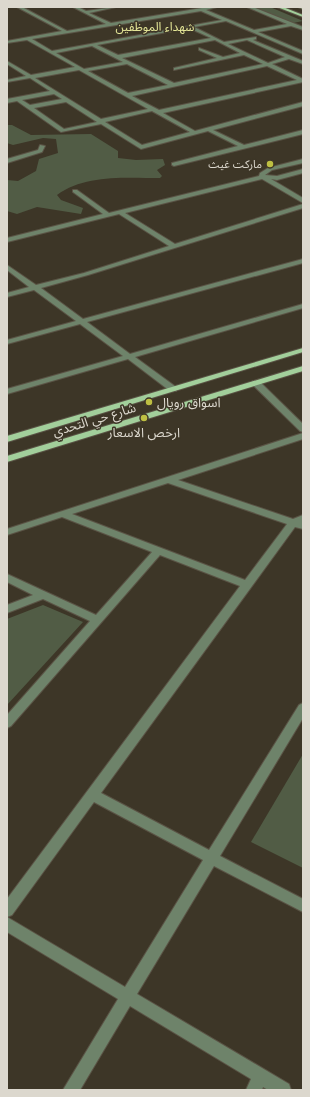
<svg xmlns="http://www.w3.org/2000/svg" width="310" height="1097" font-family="Helvetica,'Noto Sans Arabic',sans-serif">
<rect width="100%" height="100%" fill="#3d3627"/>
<!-- green -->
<g fill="#515c45">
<polygon points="253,7 270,7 303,21 293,23"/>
<path d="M7,125h5l19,10 60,-1 27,17v7l18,2 27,-1 2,6 -8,5 5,6 -2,2c-34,0 -75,-4 -103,17l4,5 22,8 -2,6 -44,-7 -20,7 -10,-3v-31l11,1 18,-10 3,-12 19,-6 -2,-14 -13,-1 -30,7 -6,-2z"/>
<polygon points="43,605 83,622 7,705 7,619"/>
<polygon points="303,754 303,868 251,842"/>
</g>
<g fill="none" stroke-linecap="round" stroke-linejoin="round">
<!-- minor casing -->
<g stroke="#5a5345" stroke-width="2">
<g id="minor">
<path d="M17,7h5l45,24 39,-7 -33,-17h5l8,4 30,-4 -27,6 22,10 97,-16h9l-11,3 48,20 33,-6 -40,-17h6l50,20v3l-12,-4 -33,6 45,19v3l-77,-33 -32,6 30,15 32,-5v2l-3,1 50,21v3l-14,-5 -17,5 31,15v3l-140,31 32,18 108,-29v4l-90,24 31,15 59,-15v4l-129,32 -2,-1v-2l66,-17 -30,-15 -67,18 -40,-25 -40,8 -44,-31 -10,2v-4l43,-8 -20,-13 -23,4v-2l19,-4 -19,-12v-3l24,14 44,-8 -48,-27 -20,3v-2l55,-10zM201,11l21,9 -170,31 -20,-12zM189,28l22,10 -93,17 -21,-10zM215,40l25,13 -17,4 -24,-9v2l18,8 -43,10v2l70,-15 19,9 -89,19 -52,-25zM247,40l38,17 -17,6 -40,-19zM92,46l31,16 -39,7 -28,-16zM127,64l41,21 -40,8 -40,-22zM267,66l30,14 -138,30 -27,-14zM79,70l69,39 -47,10 -66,-41zM54,94l8,5 -32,6 -8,-5zM66,102l31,20 -33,7 -30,-21zM152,111l38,21 -48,13 -37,-23z"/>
<polygon points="40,145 45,146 42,152 7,163 7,159 38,150"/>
<polygon points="303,159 303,163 272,170 265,175 277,176 303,169 303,173 277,180 271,179 303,198 303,203 262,179 125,213 175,244 303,204 303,208 88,275 41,288 83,319 303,259 303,263 87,322 130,354 303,304 303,308 135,357 176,387 177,389 176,391 170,391 128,359 7,394 7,389 123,356 80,324 7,344 7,340 76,321 34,290 7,297 7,293 29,287 7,270 7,265 36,285 84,273 169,246 119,214 7,242 7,238 103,214 73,192 73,190 77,190 109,213 259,176 260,173 268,168"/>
<polygon points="253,381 259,381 303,424 303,432 300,431 253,385 252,383"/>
<path d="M303,433v6l-125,41 115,39 10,-4v14l-8,-2 -194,266 108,57 90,-145 4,-2v15l-83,138 83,43v13l-89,-46 -77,128 152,90 2,6h-23l-5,-3 -1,3h-16l5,-11 -121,-73 -50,84h-17l55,-91 -111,-67v-15l118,70 78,-127 -109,-58 -82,113 -5,2v-18l233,-313 -80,-31 -149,171 -4,2v-13l83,-94 -47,-22 -36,14v-8l26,-10 -26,-13v-8l89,41 56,-63 -90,-35 -55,18v-6zM168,483l119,41 -42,56 -173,-66z"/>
</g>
</g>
<!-- major casing -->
<g stroke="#5a5345" stroke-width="2">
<g id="major">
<polygon points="277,7 283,7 303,15 303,17"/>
<polygon points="298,7 303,7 303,9"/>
<polygon points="303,348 303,352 7,442 7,436"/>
<polygon points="303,366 303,371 7,462 7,456"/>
</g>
</g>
<!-- minor -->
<use href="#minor" fill="#6e836a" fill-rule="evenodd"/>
<!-- major -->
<use href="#major" fill="#a2cf9b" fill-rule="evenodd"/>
</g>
<!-- markers -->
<g fill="#bebf42" stroke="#3d3627" stroke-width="1.5">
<circle cx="270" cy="164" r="4"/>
<circle cx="149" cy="402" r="4"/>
<circle cx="144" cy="418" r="4"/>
</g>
<g text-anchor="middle" stroke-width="3" stroke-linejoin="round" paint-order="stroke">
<!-- far-poi labels -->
<g font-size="11" fill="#dcd8ce" stroke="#3d3627" text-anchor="end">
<text x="262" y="168">ماركت غيث</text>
</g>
<!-- far-neighbourhood labels -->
<g font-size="12" fill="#e5e798" stroke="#3d3627">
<text x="155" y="31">شهداء الموظفين</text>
</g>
<!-- poi labels -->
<g font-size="13" fill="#dcd8ce" stroke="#3d3627" text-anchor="start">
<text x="157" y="407">اسواق رويال</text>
<text x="144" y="437" text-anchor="middle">ارخص الاسعار</text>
</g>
<!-- street labels -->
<g font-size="13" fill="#dcd8ce" stroke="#3d3627">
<text transform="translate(94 419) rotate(-17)" y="5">شارع حي التحدي</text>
</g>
</g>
<!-- border -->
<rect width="310" height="1097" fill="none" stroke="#dcd8ce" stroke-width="16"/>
</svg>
